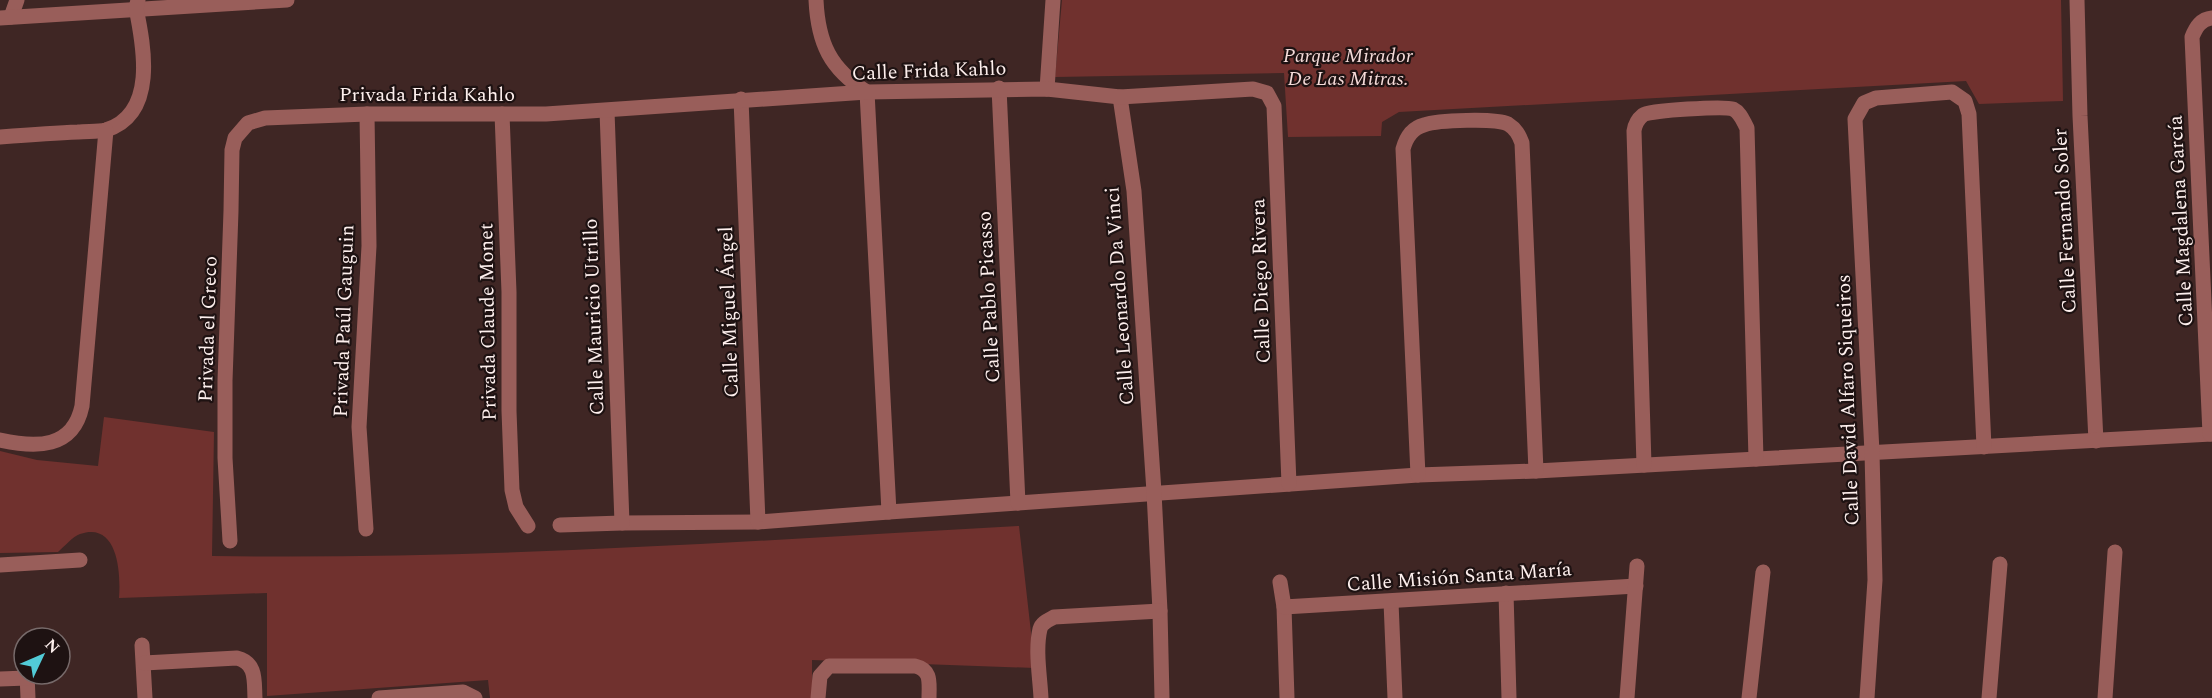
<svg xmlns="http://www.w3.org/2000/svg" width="2212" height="698" font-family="Spectral,serif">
<rect width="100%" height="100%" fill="#3f2624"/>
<!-- green -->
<g fill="#70312e">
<polygon points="1062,0 2061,0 2063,101 1979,104 1966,81 1399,112 1382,122 1381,136 1288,137 1284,73 1055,77"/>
<path d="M104,417l110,15 -2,124c269,4 538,-15 807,-30l16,142 -223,-8v38h-322l-2,-18 -221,16v-103l-148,5c2,-25 -1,-77 -39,-64 -7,2 -16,13 -22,18l-58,1v-102l37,9 61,6z"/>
</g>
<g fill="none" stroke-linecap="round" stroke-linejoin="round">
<!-- pedestrian -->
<g stroke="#995e5a" stroke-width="15">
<polyline points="889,512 1018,503"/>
<polyline points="622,523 758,522"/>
</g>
<!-- minor -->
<g stroke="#995e5a" stroke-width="15">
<polyline points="2077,0 2080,116 2096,441"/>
<polyline points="11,17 17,0"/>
<polyline points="0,18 287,0"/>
<polyline points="999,88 1018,503 1418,475 1536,471 2212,434"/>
<polyline points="1047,89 1053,0"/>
<polyline points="1120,97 1134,191 1154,492 1160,611 1162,698"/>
<path d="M741,99l17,423 131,-10 -22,-420c-37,-23 -49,-49 -51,-92"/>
<polyline points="502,114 509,292 509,411 512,490 516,507 528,526"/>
<path d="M0,137c26,-2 52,-4 78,-5 9,-1 20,0 28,-2 51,-16 38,-83 30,-122l2,-8"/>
<path d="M2210,434l-18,-397c4,-10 9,-18 20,-19"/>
<path d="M0,440c36,8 73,9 82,-34l24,-276"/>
<path d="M1644,465l-10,-334c1,-7 4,-12 9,-16 7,-5 82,-9 90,-6 8,4 10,12 14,19l9,331"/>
<path d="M1418,475l-15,-326c3,-11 9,-21 21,-24 14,-5 72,-7 84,-1 8,5 11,11 14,19l14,328"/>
<polyline points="560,525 622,523 607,111"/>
<polyline points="366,529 359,427 369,246 367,114"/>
<polyline points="230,541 225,458 225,381 231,211 232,150 235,138 248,123 265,118 367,114 546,114 867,92 1047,89 1120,97 1253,89 1267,93 1274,106 1289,484"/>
<polyline points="0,565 80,560"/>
<polyline points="1280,582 1284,607 1287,698"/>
<polyline points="1506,593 1509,698"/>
<polyline points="1391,602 1395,698"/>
<polyline points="1284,607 1636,586"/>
<polyline points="142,645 145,698"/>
<path d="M144,663l93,-5c20,5 17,23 18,40"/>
<polyline points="27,674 28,698"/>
<polyline points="0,679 27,678"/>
<polyline points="379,698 463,692 475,698"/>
<path d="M818,698l2,-22 9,-10h86c17,4 14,17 14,32"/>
<path d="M1041,698c-1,-21 -6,-48 -1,-69 2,-7 9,-9 14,-12l106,-6"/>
<polyline points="1627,698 1637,566"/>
<polyline points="1749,698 1763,572"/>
<polyline points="1867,698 1875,580 1872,452 1855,119 1864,103 1876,98 1952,92 1965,101 1969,114 1984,447"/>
<polyline points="1989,698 2000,564"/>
<polyline points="2105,698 2115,552"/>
</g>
</g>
<g text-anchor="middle" stroke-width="4.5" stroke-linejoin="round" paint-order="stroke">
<!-- park labels -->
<g font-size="20" font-style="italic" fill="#f5dbd9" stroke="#1e1212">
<text x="1348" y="62">Parque Mirador<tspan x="1348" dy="23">De Las Mitras.</tspan></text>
</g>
<!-- street labels -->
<g font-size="20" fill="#fdefed" stroke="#1e1212">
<text transform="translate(929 70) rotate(-2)" y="7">Calle Frida Kahlo</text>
<text x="427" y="101">Privada Frida Kahlo</text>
<text transform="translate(2064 221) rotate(-93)" y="7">Calle Fernando Soler</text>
<text transform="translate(2180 221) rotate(-93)" y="7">Calle Magdalena García</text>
<text transform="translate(1260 281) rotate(-92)" y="7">Calle Diego Rivera</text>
<text transform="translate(1119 296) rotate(-94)" y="7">Calle Leonardo Da Vinci</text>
<text transform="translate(988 297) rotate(-93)" y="7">Calle Pablo Picasso</text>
<text transform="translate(728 312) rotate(-92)" y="7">Calle Miguel Ángel</text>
<text transform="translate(593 317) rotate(-92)" y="7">Calle Mauricio Utrillo</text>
<text transform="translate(343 321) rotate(-88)" y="7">Privada Paúl Gauguin</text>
<text transform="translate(487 322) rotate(-91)" y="7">Privada Claude Monet</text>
<text transform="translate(207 329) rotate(-88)" y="7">Privada el Greco</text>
<text transform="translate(1847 400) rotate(-92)" y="7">Calle David Alfaro Siqueiros</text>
<text transform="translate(1459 576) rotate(-4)" y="7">Calle Misión Santa María</text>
</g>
</g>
<!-- north arrow -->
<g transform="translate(42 656) rotate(46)"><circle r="28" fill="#1e1212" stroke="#776a6a" stroke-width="1.5"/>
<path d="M0-4.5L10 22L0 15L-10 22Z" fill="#52cbd7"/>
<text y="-9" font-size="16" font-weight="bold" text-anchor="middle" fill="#fdefed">N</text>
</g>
</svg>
